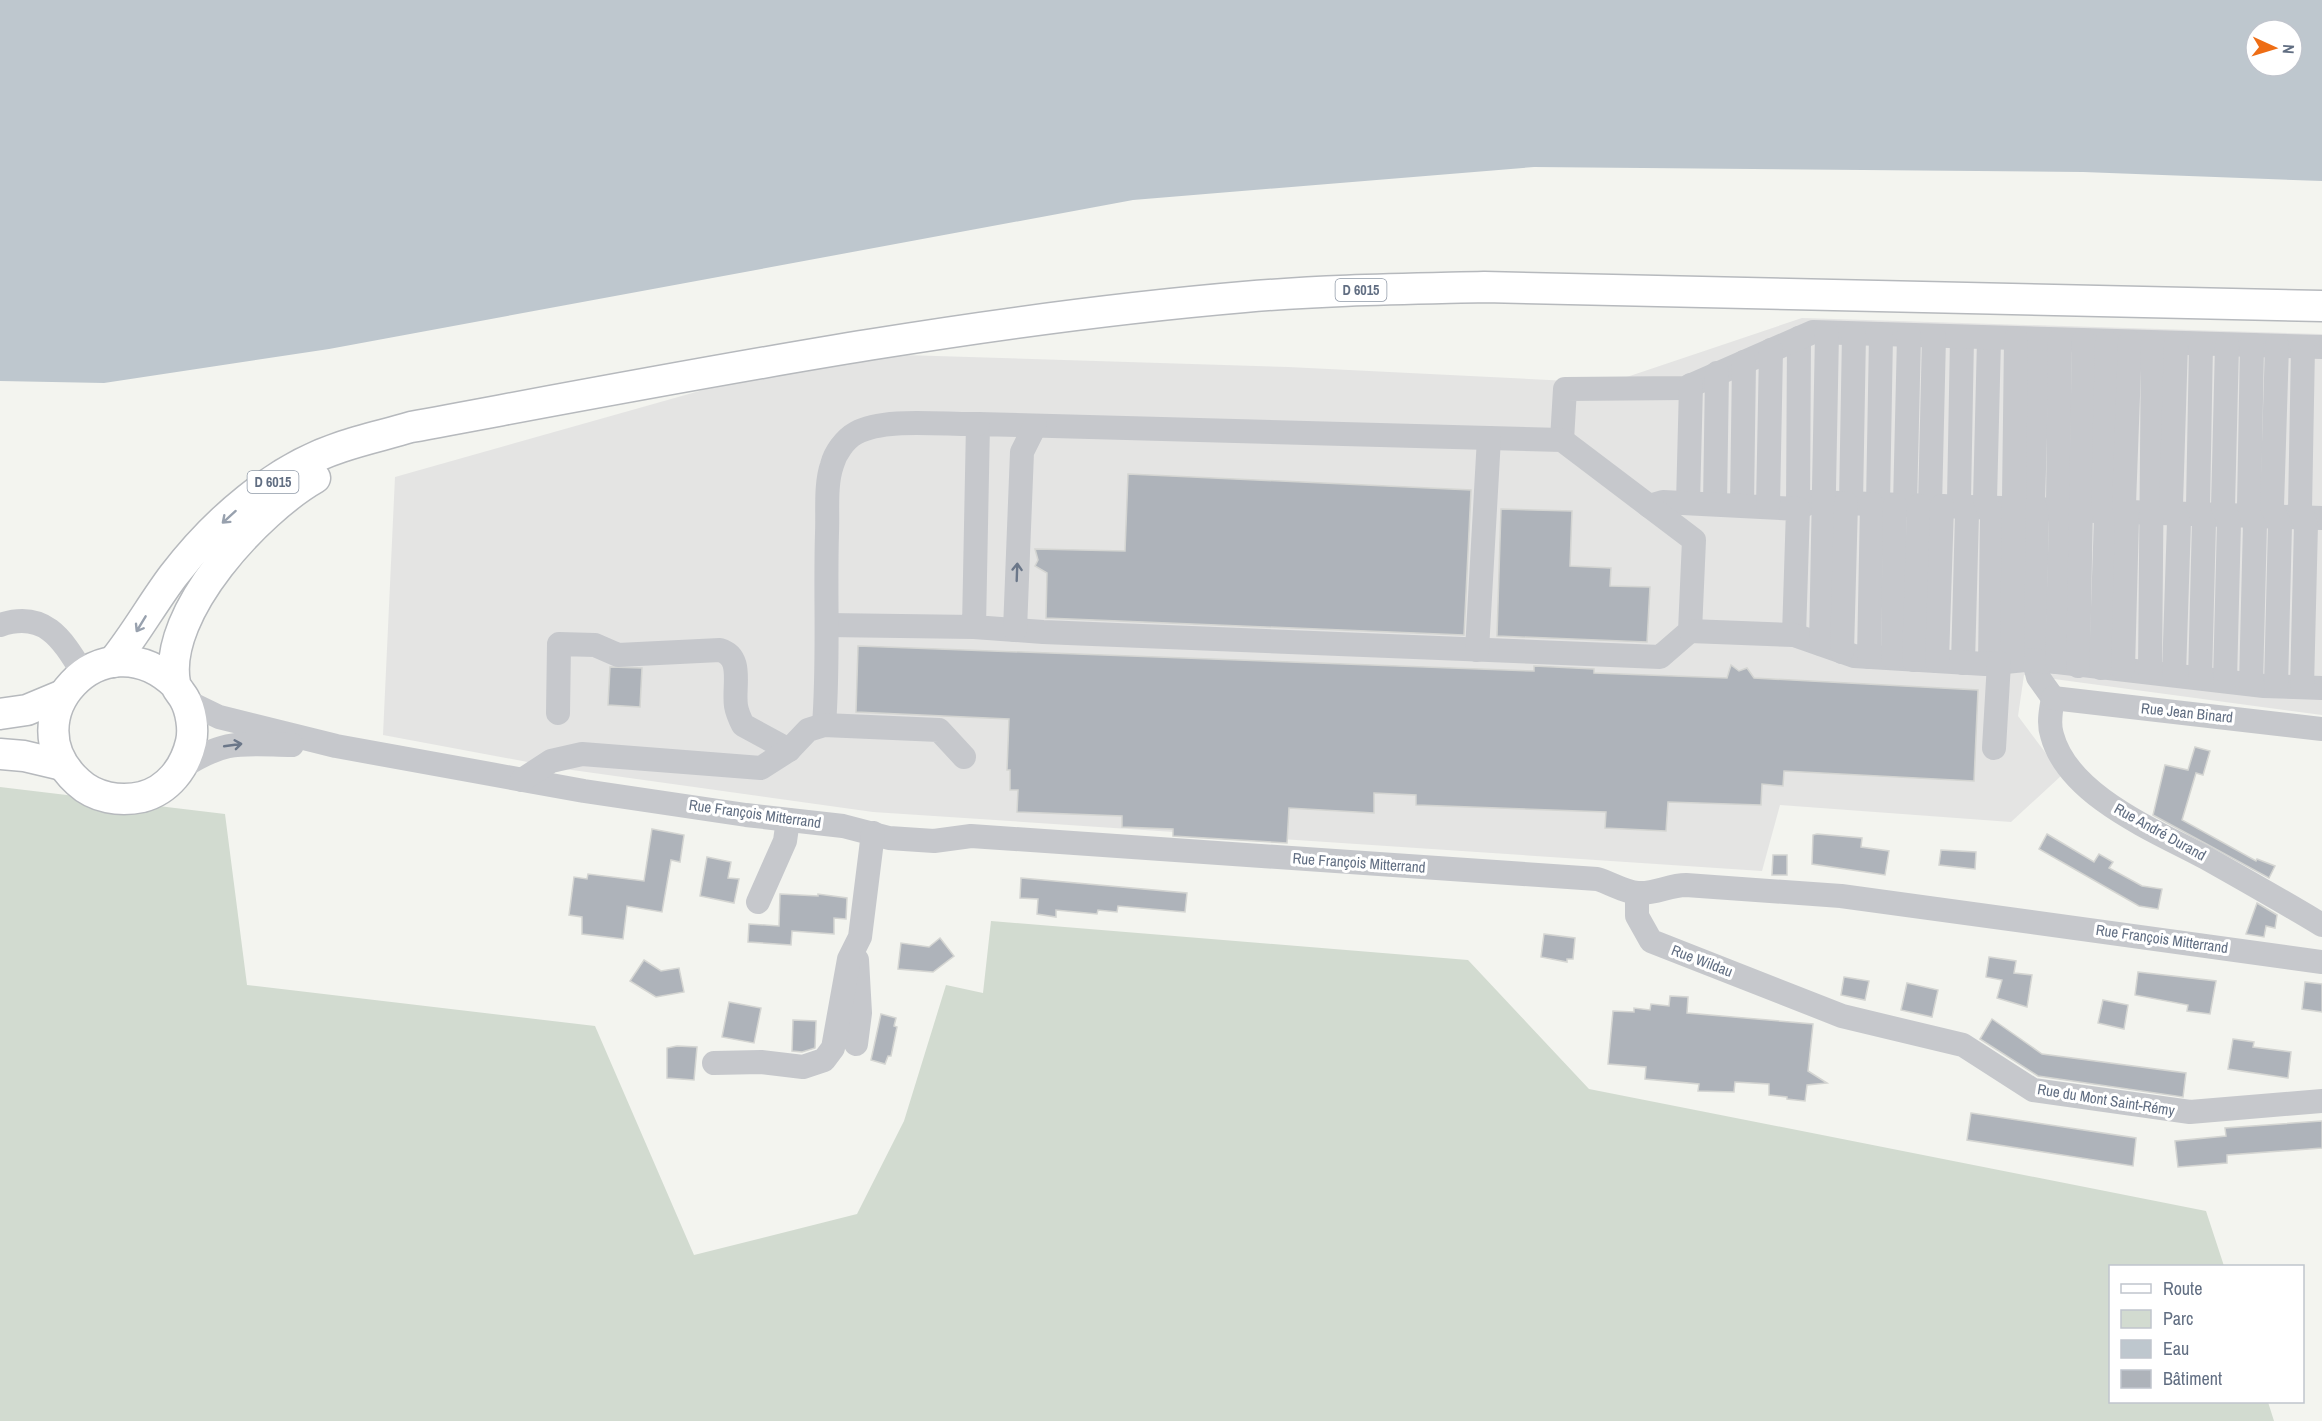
<svg xmlns="http://www.w3.org/2000/svg" width="2322" height="1421" font-family="'Archivo Narrow',sans-serif">
<rect width="100%" height="100%" fill="#f3f4ef"/>
<!-- built -->
<polygon fill="#e4e4e3" points="1802,318 2322,334 2322,715 2024,675 2018,716 2062,775 2011,822 1780,805 1762,871 873,812 565,769 383,735 395,477 703,390 871,354 1288,367 1609,383"/>
<!-- green -->
<polygon fill="#d2dbd0" points="0,787 225,814 247,985 595,1026 694,1255 857,1214 904,1121 946,985 983,993 991,921 1468,960 1589,1089 2206,1211 2224,1266 2110,1266 2110,1402 2268,1402 2274,1421 0,1421"/>
<!-- water -->
<path fill="#bec7ce" fill-rule="evenodd" d="M0,0h2322v181l-239,-9 -549,-5 -401,33 -804,149 -225,34 -104,-2zM2256,30h36v36h-36z"/>
<!-- building -->
<g fill="#aeb3ba" stroke="#d4d5d2" stroke-width="1.5">
<polygon points="1128,474 1471,490 1464,635 1046,618 1047,573 1035,566 1038,560 1035,549 1125,551"/>
<polygon points="1501,509 1572,511 1570,566 1611,568 1610,586 1650,587 1647,642 1497,636"/>
<polygon points="858,646 1534,671 1534,666 1594,669 1594,673 1727,678 1731,665 1739,671 1747,668 1754,678 1978,690 1974,781 1784,771 1783,786 1762,784 1761,805 1668,802 1666,831 1605,828 1606,812 1416,805 1416,795 1374,793 1374,813 1289,808 1287,843 1173,836 1173,829 1122,827 1122,816 1017,812 1018,790 1010,790 1010,770 1007,770 1009,719 856,712"/>
<polygon points="610,667 642,668 640,707 608,705"/>
<polygon points="2195,747 2210,751 2203,775 2196,773 2182,820 2256,861 2257,859 2275,866 2269,878 2153,815 2165,765 2188,770"/>
<polygon points="652,829 684,835 680,862 671,860 662,912 627,906 623,939 582,934 582,917 569,915 574,877 587,879 588,874 644,881"/>
<polygon points="1817,834 1862,838 1861,847 1889,851 1885,875 1812,864 1813,835"/>
<polygon points="2047,834 2094,862 2099,854 2113,862 2109,868 2142,886 2162,889 2158,909 2139,906 2039,849"/>
<polygon points="1941,850 1976,852 1975,869 1939,865"/>
<polygon points="1773,855 1787,855 1787,875 1772,875"/>
<polygon points="707,857 731,862 728,878 739,879 734,903 700,896"/>
<polygon points="1021,878 1187,893 1185,912 1118,906 1117,912 1098,910 1097,914 1056,910 1056,917 1037,914 1038,899 1020,898"/>
<polygon points="780,894 818,896 818,894 847,898 846,919 834,918 834,934 792,931 791,945 748,942 749,924 779,926"/>
<polygon points="2257,903 2277,915 2275,928 2266,926 2264,937 2246,934"/>
<polygon points="1544,934 1575,938 1573,959 1567,959 1567,962 1541,957"/>
<polygon points="940,938 954,956 933,972 898,969 901,943 929,947"/>
<polygon points="1989,957 2016,961 2014,973 2032,975 2027,1007 1997,998 2002,980 1986,977"/>
<polygon points="644,960 661,971 679,968 684,992 656,997 630,981"/>
<polygon points="2138,972 2216,981 2210,1014 2187,1011 2188,1005 2135,995"/>
<polygon points="1844,977 1869,981 1865,1000 1841,995"/>
<polygon points="2305,982 2322,984 2322,1012 2302,1009"/>
<polygon points="1907,983 1938,990 1932,1017 1901,1010"/>
<polygon points="1670,996 1688,997 1687,1013 1813,1024 1808,1071 1827,1083 1807,1085 1805,1101 1787,1099 1787,1097 1769,1095 1769,1084 1735,1082 1734,1092 1698,1091 1699,1084 1645,1079 1646,1067 1608,1064 1613,1011 1634,1012 1634,1008 1650,1010 1651,1004 1669,1006"/>
<polygon points="2103,1000 2128,1005 2124,1029 2098,1023"/>
<polygon points="729,1002 761,1008 754,1043 722,1037"/>
<polygon points="881,1014 896,1018 894,1026 897,1027 891,1056 888,1056 885,1064 871,1060"/>
<polygon points="1992,1019 2042,1054 2186,1073 2183,1097 2038,1076 1980,1039"/>
<polygon points="793,1020 816,1021 815,1048 802,1052 792,1051"/>
<polygon points="2233,1039 2254,1042 2253,1047 2291,1052 2288,1078 2228,1069"/>
<polygon points="677,1046 697,1047 694,1080 667,1078 667,1048"/>
<polygon points="1971,1113 2136,1138 2133,1166 1967,1140"/>
<polygon points="2322,1121 2322,1148 2227,1155 2227,1163 2178,1167 2175,1141 2226,1136 2225,1128"/>
</g>
<g fill="none" stroke-linecap="round" stroke-linejoin="round">
<!-- major casing -->
<g stroke="#b6b9bd" stroke-width="33">
<g id="major">
<path d="M113,662c22,-27 39,-58 60,-86 42,-55 101,-107 168,-129 23,-8 47,-13 70,-20 276,-51 553,-106 833,-130 80,-7 160,-8 240,-10l838,19"/>
<path d="M175,684c-73,-69 -167,35 -97,98 17,16 42,20 64,15 26,-7 43,-29 49,-55 3,-13 0,-32 -7,-44 -3,-5 -8,-10 -9,-15 -13,-71 84,-173 140,-205"/>
<polyline points="0,714 27,710 63,695"/>
<polyline points="0,754 24,756 62,765"/>
</g>
</g>
<!-- minor -->
<g stroke="#c6c8cc" stroke-width="24">
<polyline points="1799,338 1798,509 1810,502 2322,518"/>
<polyline points="1962,338 1959,500 1967,514 1963,663"/>
<polyline points="1989,339 1985,500 1992,516 1990,663"/>
<polyline points="2038,340 2033,502 2037,516 2034,661 2038,677 2053,698"/>
<polyline points="1562,440 1565,389 1685,388 1813,332 2322,347"/>
<polyline points="1688,503 1691,385"/>
<polyline points="1851,503 1854,334"/>
<polyline points="1715,504 1717,373"/>
<polyline points="1878,504 1881,335"/>
<polyline points="1742,505 1744,362"/>
<polyline points="1905,505 1909,336"/>
<polyline points="1649,506 1663,502 1798,509 1794,635"/>
<polyline points="1768,506 1771,350"/>
<polyline points="1930,506 1934,337"/>
<path d="M0,625c45,-15 62,14 83,48"/>
<polyline points="827,625 974,627 1043,632 1660,657 1690,631 1694,540 1562,440 978,424 974,627"/>
<polyline points="1015,630 1022,452 1035,426"/>
<polyline points="1690,631 1794,635 1854,656 1985,664 2025,660 2057,662 2264,686 2322,688"/>
<polyline points="1821,644 1827,333"/>
<polyline points="1477,650 1489,438"/>
<polyline points="1842,652 1846,503"/>
<polyline points="1869,657 1872,504"/>
<polyline points="1893,658 1895,505"/>
<polyline points="1914,660 1919,506"/>
<polyline points="1937,661 1942,506"/>
<polyline points="2012,661 2016,339"/>
<polyline points="2057,662 2061,517 2058,503 2060,340"/>
<polyline points="2078,666 2084,341"/>
<polyline points="2101,668 2106,518 2103,504 2107,342"/>
<polyline points="2123,669 2127,519 2124,504 2130,342"/>
<polyline points="2150,671 2153,343"/>
<polyline points="2174,674 2179,521 2171,505 2176,343"/>
<polyline points="2200,678 2204,522 2198,506 2201,344"/>
<polyline points="2225,681 2229,522 2223,507 2227,345"/>
<polyline points="2251,684 2255,523 2249,506 2252,345"/>
<polyline points="2276,686 2280,525 2272,507 2277,346"/>
<polyline points="2302,687 2306,524 2300,509 2303,347"/>
<path d="M2053,698c-2,12 -5,25 -1,37 16,61 104,96 154,123 39,22 78,44 116,67"/>
<polyline points="2053,698 2322,729"/>
<path d="M186,701l33,16 117,29 248,45 162,24 97,11 46,12 45,3 37,-5 626,43c14,4 27,13 41,14 18,1 31,-8 48,-8l155,11 481,66"/>
<path d="M558,713l1,-69 36,1 23,10 102,-5c24,7 13,36 16,56 1,6 4,13 7,19l46,25"/>
<path d="M824,725c5,-65 1,-128 3,-192 1,-21 -2,-48 5,-68 3,-12 13,-26 24,-32 28,-16 89,-8 122,-9"/>
<polyline points="1994,748 1999,663"/>
<path d="M181,768c45,-29 59,-24 111,-23"/>
<polyline points="522,780 551,761 582,754 761,768 789,750 808,730 824,725 939,730 964,757"/>
<polyline points="1637,893 1637,916 1651,941 1842,1016 1963,1045 2033,1090 2190,1112 2322,1101"/>
<polyline points="758,902 785,841 788,820"/>
<polyline points="856,1044 860,1013 857,960"/>
<polyline points="714,1063 761,1062 803,1067 824,1060 833,1048 849,959 860,937 873,833"/>
</g>
<!-- major -->
<use href="#major" stroke="#fff" stroke-width="30"/>
</g>
<!-- one-way arrows -->
<defs><path id="oneway-shaft" d="M-6 0H5M1.5-3L5.5 0L1.5 3" fill="none" stroke-width="1.6" stroke-linecap="round" stroke-linejoin="round" transform="scale(1.5)"/></defs>
<g stroke="#98a1ae">
<use href="#oneway-shaft" transform="translate(229 517) rotate(138)"/>
<use href="#oneway-shaft" transform="translate(141 624) rotate(121)"/>
</g>
<g stroke="#6b7789">
<use href="#oneway-shaft" transform="translate(1017 572) rotate(-88)"/>
<use href="#oneway-shaft" transform="translate(233 745) rotate(-8)"/>
</g>
<g text-anchor="middle" stroke-width="6" stroke-linejoin="round" paint-order="stroke">
<!-- shield labels -->
<g fill="#fff" stroke="#909aa8" stroke-width="1.5">
<rect x="1335.5" y="279" width="51" height="22" rx="4.5"/>
<rect x="247.5" y="471" width="51" height="22" rx="4.5"/>
</g>
<g font-size="14" font-weight="bold" fill="#616e82">
<text x="1361" y="295">D 6015</text>
<text x="273" y="487">D 6015</text>
</g>
<!-- street labels -->
<g font-size="15" fill="#616e82" stroke="#fff">
<text transform="translate(2187 713) rotate(6)" y="5">Rue Jean Binard</text>
<text transform="translate(755 814) rotate(8)" y="5">Rue François Mitterrand</text>
<text transform="translate(2160 832) rotate(29)" y="5">Rue André Durand</text>
<text transform="translate(1359 863) rotate(4)" y="5">Rue François Mitterrand</text>
<text transform="translate(2162 939) rotate(8)" y="5">Rue François Mitterrand</text>
<text transform="translate(1702 961) rotate(21)" y="5">Rue Wildau</text>
<text transform="translate(2106 1100) rotate(9)" y="5">Rue du Mont Saint-Rémy</text>
</g>
</g>
<!-- legend -->
<rect x="2109" y="1265" width="195" height="138" fill="#ffffff" stroke="#c0c5cd" stroke-width="1.5"/>
<rect x="2121" y="1284" width="30" height="9" fill="#ffffff" stroke="#c0c5cd" stroke-width="1.5"/>
<text x="2163" y="1295" font-size="18" fill="#616e82">Route</text>
<rect x="2121" y="1310" width="30" height="18" fill="#d2dbd0" stroke="#c0c5cd" stroke-width="1.5"/>
<text x="2163" y="1325" font-size="18" fill="#616e82">Parc</text>
<rect x="2121" y="1340" width="30" height="18" fill="#bec7ce" stroke="#c0c5cd" stroke-width="1.5"/>
<text x="2163" y="1355" font-size="18" fill="#616e82">Eau</text>
<rect x="2121" y="1370" width="30" height="18" fill="#aeb3ba" stroke="#c0c5cd" stroke-width="1.5"/>
<text x="2163" y="1385" font-size="18" fill="#616e82">Bâtiment</text>
<!-- north arrow -->
<g transform="translate(2274 48) rotate(94)"><circle r="28" fill="#ffffff" stroke="#c0c5cd" stroke-width="1.5"/>
<path d="M0-4.5L10 22L0 15L-10 22Z" fill="#ee6d15"/>
<text y="-9" font-size="16" font-weight="bold" text-anchor="middle" fill="#616e82">N</text>
</g>
</svg>
